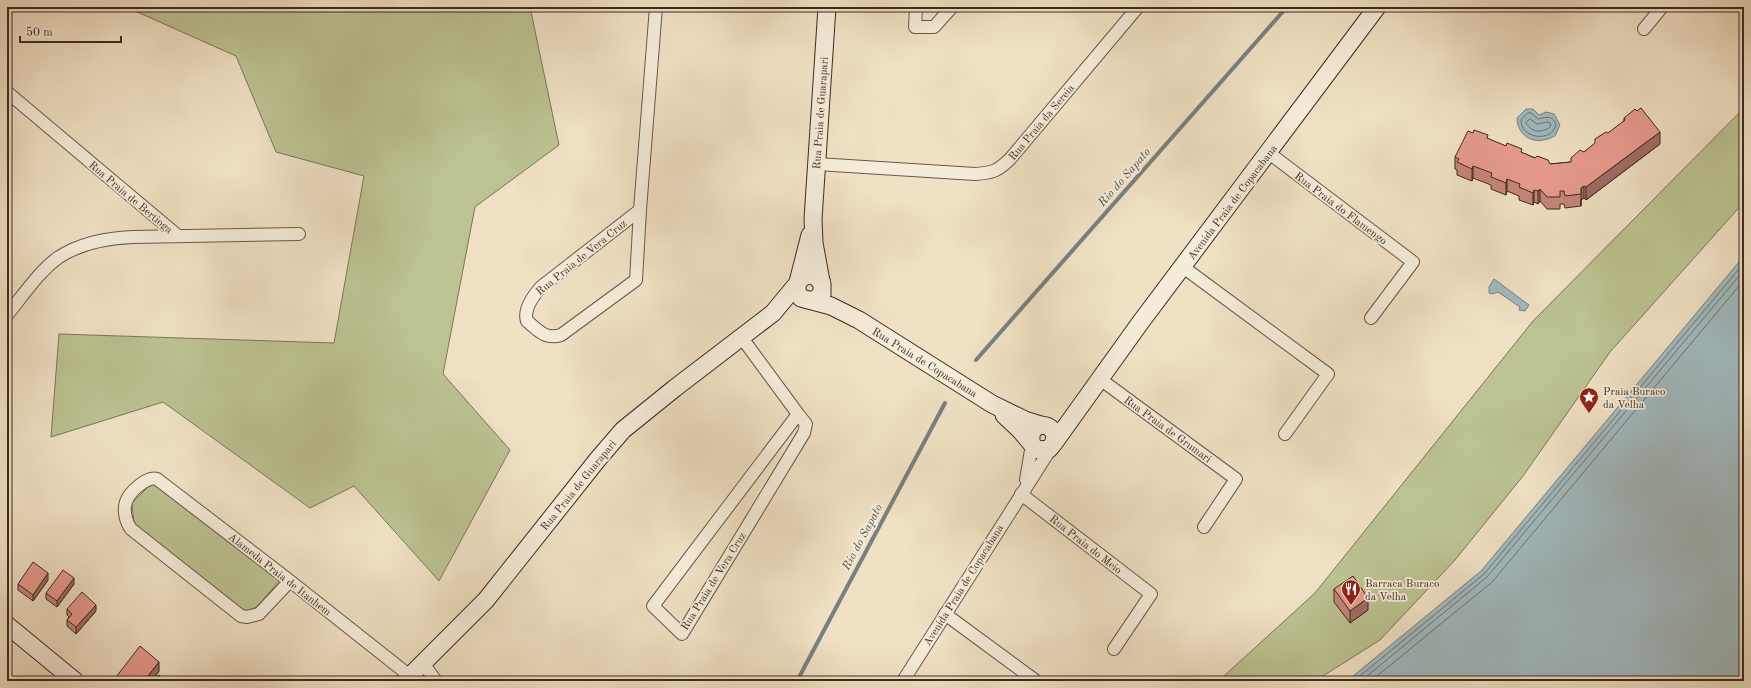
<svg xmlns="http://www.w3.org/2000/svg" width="1751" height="688" font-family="'Old Standard TT',serif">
<rect width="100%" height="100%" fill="#f0e1c4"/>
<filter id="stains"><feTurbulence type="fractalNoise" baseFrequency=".005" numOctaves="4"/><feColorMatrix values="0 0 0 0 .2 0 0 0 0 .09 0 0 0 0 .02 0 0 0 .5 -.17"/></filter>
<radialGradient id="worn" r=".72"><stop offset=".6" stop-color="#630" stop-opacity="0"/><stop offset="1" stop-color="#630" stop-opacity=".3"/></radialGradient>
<!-- green -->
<g fill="#bcc292" stroke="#7c765a">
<polygon points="126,7 530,7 559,145 475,207 443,374 510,450 439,581 354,486 310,508 163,402 51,437 59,334 334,343 364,176 276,152 236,56"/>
<polygon points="1744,108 1744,202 1610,352 1523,476 1455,560 1380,640 1315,681 1221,681 1224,676 1315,593 1533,321"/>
<polygon points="152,483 279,581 257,607 247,611 237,607 134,524 132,503"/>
</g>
<!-- water -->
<g fill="#a1bac0" stroke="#788180">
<path d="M1526,109h7l6,6 7,-3 8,2 6,11 -5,11c-3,1 -8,4 -12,4 -14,3 -26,-8 -26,-22z"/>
<polygon points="1744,256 1744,681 1347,681 1481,571"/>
<polygon points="1494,279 1529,305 1525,311 1519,310 1520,307 1498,292 1492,294 1489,293 1489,287"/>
</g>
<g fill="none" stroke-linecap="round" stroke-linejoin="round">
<!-- shore -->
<g stroke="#6e7270" stroke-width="1">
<path d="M1528,113h3l7,6c8,-1 13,-5 18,5 -3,19 -36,15 -35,-4z"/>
<path d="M1530,119l7,5 11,-2 3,2 -1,3c-8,6 -18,6 -24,-4z"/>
<polyline points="1354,681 1484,574 1744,263"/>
<polyline points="1361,681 1487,577 1744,270"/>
<polyline points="1371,681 1492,582 1744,280"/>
</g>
<!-- stream -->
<g stroke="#788180" stroke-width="4">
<polyline points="976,360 1287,7"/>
<polyline points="797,681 945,403"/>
</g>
<!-- street casing -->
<g stroke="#68584a" stroke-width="14">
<g id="street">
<polyline points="916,7 915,27 934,27 952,7"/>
<polyline points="1644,29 1662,7"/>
<polyline points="7,92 177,235"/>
<polyline points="1269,153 1413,262 1371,318"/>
<path d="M817,164l158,10c17,-1 23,-3 35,-15l128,-152"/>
<path d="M640,210l-4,70 -75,55c-16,5 -23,-5 -34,-14 -4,-12 7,-26 14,-34l99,-77 16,-203"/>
<polyline points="1183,267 1328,374 1285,434"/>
<path d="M7,315c15,-18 32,-44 52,-58 22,-14 48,-19 74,-20l166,-3"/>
<polyline points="742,338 798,414 653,606 682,634 804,433 806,424 798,414"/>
<polyline points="1100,379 1236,479 1204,527"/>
<polyline points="1026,480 1032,444"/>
<polyline points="1021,494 1151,594 1114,649"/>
<path d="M290,581l-31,33 -12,3 -6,-1 -110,-87c-5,-7 -8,-18 -5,-27 3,-10 21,-26 31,-23l133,102 120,95"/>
<polyline points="945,614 1036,681"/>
<polyline points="423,663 436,681"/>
<polyline points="903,681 1053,445"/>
</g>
</g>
<!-- secondary casing -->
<g stroke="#3b2b21" stroke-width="19">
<g id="secondary">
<polyline points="821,281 814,243 813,219 827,7"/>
<polyline points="798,282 810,235"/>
<path d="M813,301l9,-7v-11l-8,-8c-15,-1 -22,12 -13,23l30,8 28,14 133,84 33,16 16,5"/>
<path d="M1004,415l16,15 15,18 4,2 10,-1c12,-12 3,-27 -12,-23l-6,7v10"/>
<polyline points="1054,443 1140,323 1377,7"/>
<polyline points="7,625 75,681"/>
<polyline points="405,681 486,600 598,459 623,430 675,388 773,313 797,284"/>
</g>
</g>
<!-- street -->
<use href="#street" stroke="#f5ecd9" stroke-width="12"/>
<!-- secondary -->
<use href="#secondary" stroke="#f5ecd9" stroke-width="17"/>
</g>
<!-- wall -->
<g fill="#c78579" stroke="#3b2b21">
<polygon points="1624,118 1660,144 1586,200 1584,198 1581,200 1581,206 1565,208 1564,204 1560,204 1560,209 1547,209 1540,201 1538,204 1534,202 1533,205 1519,200 1519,196 1507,191 1506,195 1491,189 1491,185 1473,178 1472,181 1457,175 1457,170 1455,169 1455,157 1473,133 1550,164 1571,162 1624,121"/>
<polygon points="48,580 33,601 18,590 18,584"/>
<polygon points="74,584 57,607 46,599 46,593"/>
<polygon points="1334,589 1368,610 1350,623 1334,602"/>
<polygon points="67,609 96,611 76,634 67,626 67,620 69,617 67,615"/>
<polygon points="159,671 152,681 116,681 116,677"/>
</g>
<!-- shaded-wall -->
<g fill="#a26c63" stroke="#3b2b21">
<polygon points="1660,132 1660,144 1586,200 1586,187"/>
<polygon points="1473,166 1473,178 1472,181 1472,169"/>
<polygon points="1507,179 1507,191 1506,195 1506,183"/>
<polygon points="1584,186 1584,198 1581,200 1581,206 1581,188"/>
<polygon points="1540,189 1540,201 1538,204 1538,191"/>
<polygon points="1534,190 1534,202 1533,205 1533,193"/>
<polygon points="48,573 48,580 33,601 33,595"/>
<polygon points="74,578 74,584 57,607 57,601"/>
<polygon points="1368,598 1368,610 1350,623 1350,611"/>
<polygon points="96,605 96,611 76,634 76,627"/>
<polygon points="159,662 159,671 152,681 144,681"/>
</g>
<!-- building -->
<g fill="#e79b8d" stroke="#3b2b21">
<polygon points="1641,108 1660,132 1586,187 1584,186 1581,188 1581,194 1565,196 1564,191 1560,191 1560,197 1547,197 1540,189 1538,191 1534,190 1533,193 1519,187 1520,184 1507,179 1506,183 1491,177 1492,173 1473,166 1472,169 1457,162 1459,159 1455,157 1468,131 1473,133 1474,130 1488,135 1487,138 1506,146 1507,143 1522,149 1521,152 1535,158 1537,156 1548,160 1550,164 1571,162 1571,158 1580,150 1584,152 1595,143 1595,139 1606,132 1608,133 1625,120 1624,118 1635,109 1637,111"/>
<polygon points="33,562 48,573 33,595 18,584"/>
<polygon points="63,570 74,578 57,601 46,593"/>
<polygon points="1353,576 1368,598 1350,611 1334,589"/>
<polygon points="82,592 96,605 76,627 67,620 72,614 67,609"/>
<polygon points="140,646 159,662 144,681 121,681 116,677"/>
<polygon points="159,675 166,681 153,681"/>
</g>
<!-- icons -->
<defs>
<g id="sight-pin" transform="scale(1)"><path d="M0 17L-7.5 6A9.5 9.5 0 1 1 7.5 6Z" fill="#8f2418" stroke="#f5ecd9"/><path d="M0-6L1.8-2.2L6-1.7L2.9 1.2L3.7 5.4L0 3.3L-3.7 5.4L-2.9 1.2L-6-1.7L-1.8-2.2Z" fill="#fff"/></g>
<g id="restaurant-pin" transform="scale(1)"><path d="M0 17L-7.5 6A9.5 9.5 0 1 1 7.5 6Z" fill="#8f2418" stroke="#f5ecd9"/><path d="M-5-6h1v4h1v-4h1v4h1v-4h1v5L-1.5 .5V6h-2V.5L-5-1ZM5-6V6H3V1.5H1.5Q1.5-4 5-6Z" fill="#fff"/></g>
</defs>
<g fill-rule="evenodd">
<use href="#sight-pin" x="1589" y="397"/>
<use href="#restaurant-pin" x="1351" y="589"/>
</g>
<g text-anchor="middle" stroke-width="3.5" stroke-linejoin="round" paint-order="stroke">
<!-- street labels -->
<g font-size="11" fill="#3b2b21" stroke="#f5ecd9">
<text transform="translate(820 113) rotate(-86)" y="4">Rua Praia de Guarapari</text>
<text transform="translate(1041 122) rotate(-50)" y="4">Rua Praia da Sereia</text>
<text transform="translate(131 197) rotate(40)" y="4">Rua Praia de Bertioga</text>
<text transform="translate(1232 202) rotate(-53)" y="4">Avenida Praia de Copacabana</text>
<text transform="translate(1341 208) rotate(37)" y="4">Rua Praia do Flamengo</text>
<text transform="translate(581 257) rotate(-39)" y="4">Rua Praia de Vera Cruz</text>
<text transform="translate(925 362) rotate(32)" y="4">Rua Praia de Copacabana</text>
<text transform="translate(1168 429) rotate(36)" y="4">Rua Praia de Grumari</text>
<text transform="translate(578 485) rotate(-51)" y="4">Rua Praia de Guarapari</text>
<text transform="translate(1086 544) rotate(38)" y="4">Rua Praia do Meio</text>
<text transform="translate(280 574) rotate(38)" y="4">Alameda Praia de Itanhem</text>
<text transform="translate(713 581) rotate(-58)" y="4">Rua Praia de Vera Cruz</text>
<text transform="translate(963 585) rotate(-58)" y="4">Avenida Praia de Copacabana</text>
</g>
<!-- poi labels -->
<g font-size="11" fill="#3b2b21" stroke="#f5ecd9" text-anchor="start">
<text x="1603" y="395">Praia Buraco<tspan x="1603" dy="13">da Velha</tspan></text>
<text x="1365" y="587">Barraca Buraco<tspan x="1365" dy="13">da Velha</tspan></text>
</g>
<!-- water labels -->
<g font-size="12" font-style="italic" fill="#544f49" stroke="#f5ecd9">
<text transform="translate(1124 177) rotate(-49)" y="4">Rio do Sapato</text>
<text transform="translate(862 537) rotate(-62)" y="4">Rio do Sapato</text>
</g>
</g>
<!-- margin -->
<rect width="1751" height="688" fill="none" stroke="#f0e1c4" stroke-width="24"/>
<rect x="8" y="8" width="1735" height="672" fill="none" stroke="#3b2b21" stroke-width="2"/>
<rect x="12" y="12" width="1727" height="664" fill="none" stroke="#3b2b21"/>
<!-- scale -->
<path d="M20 36v6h101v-6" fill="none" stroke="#3b2b21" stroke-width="2"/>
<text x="26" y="36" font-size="12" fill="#3b2b21" stroke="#f5ecd9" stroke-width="3" paint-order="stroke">50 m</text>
<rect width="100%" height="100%" filter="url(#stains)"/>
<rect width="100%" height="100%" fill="url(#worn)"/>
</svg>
